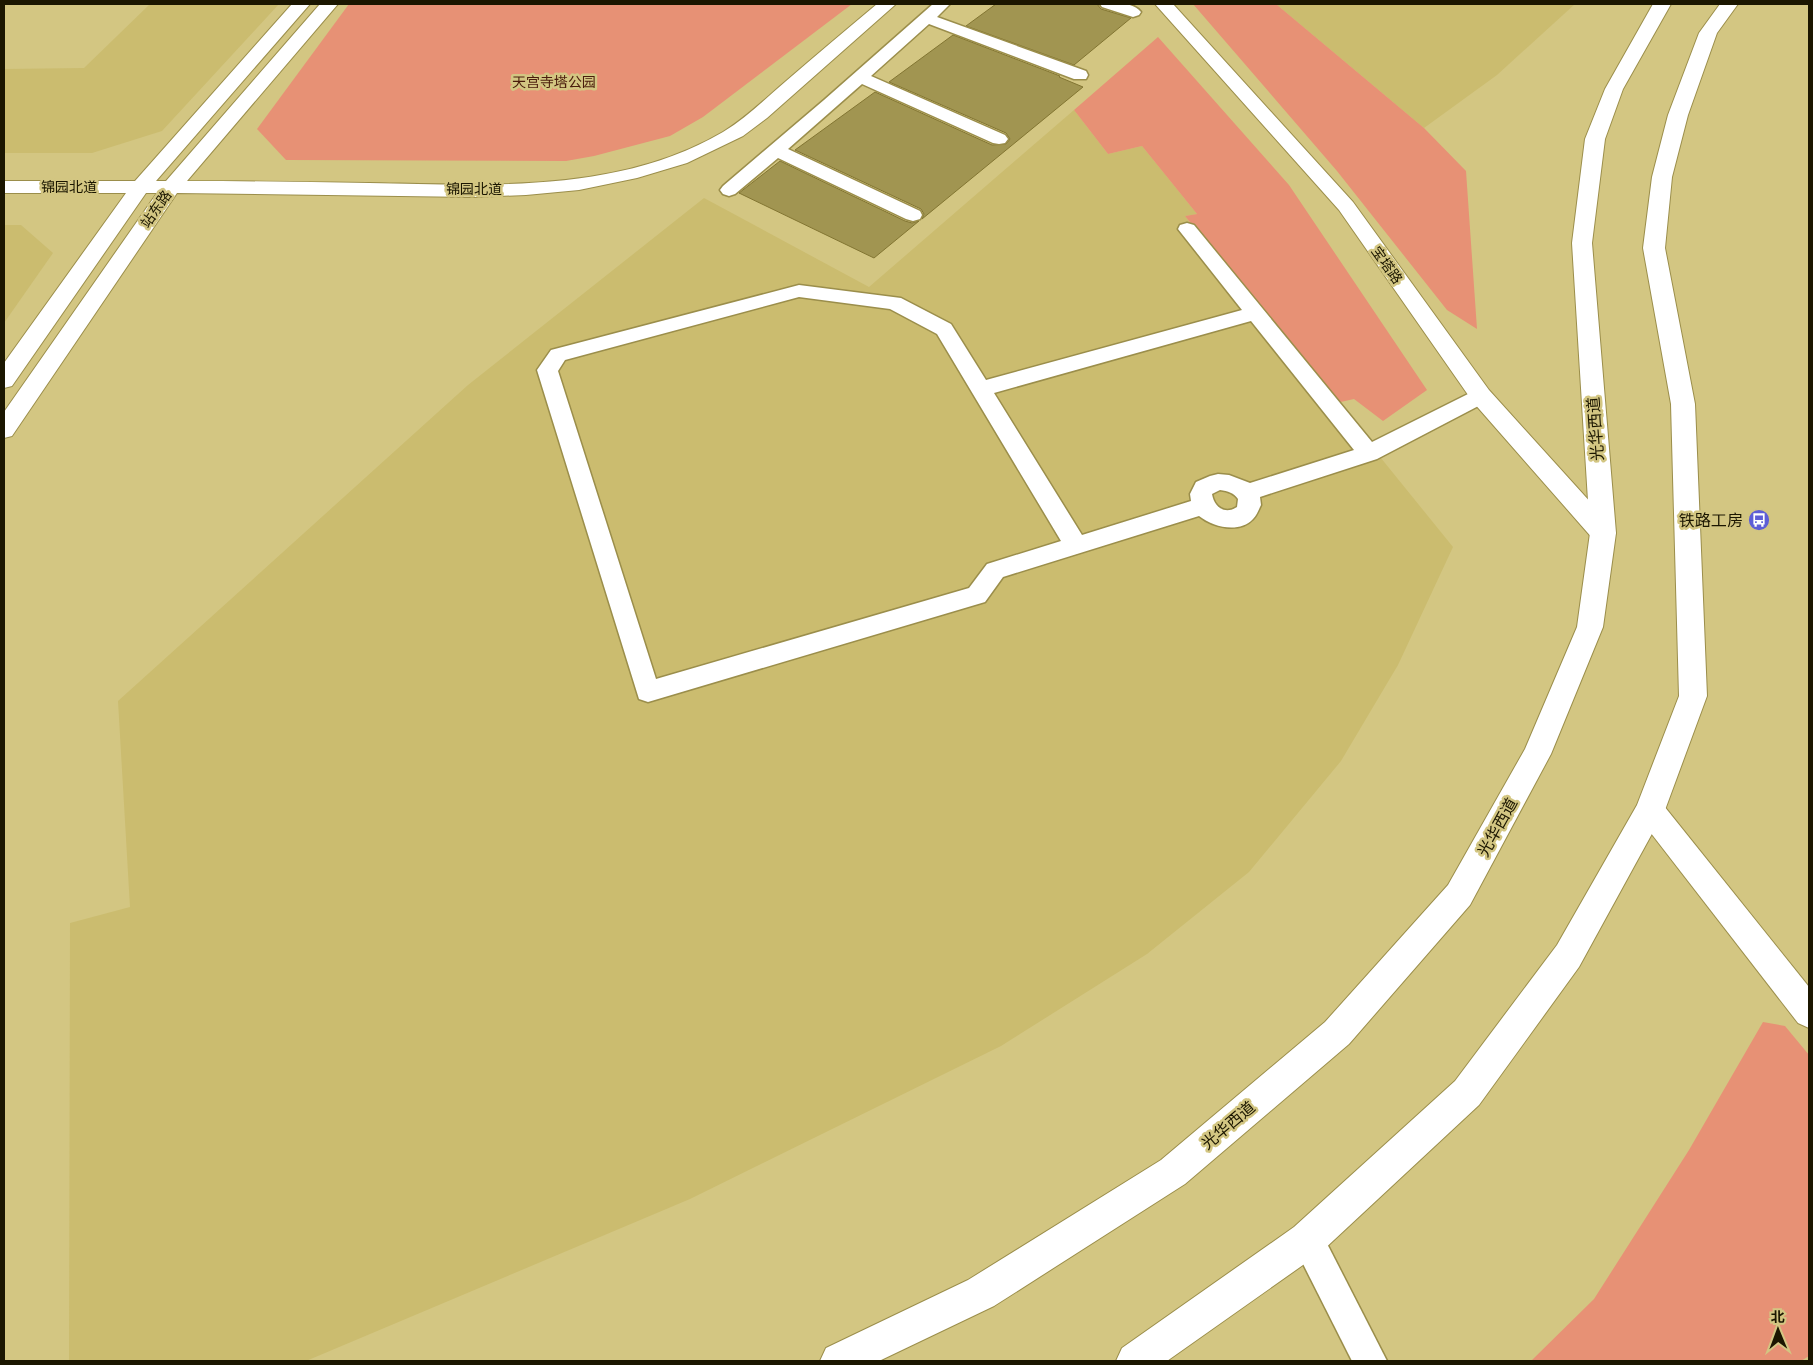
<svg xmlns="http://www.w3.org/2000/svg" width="1813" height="1365" font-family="'Space Grotesk','Noto Sans SC',sans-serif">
<rect width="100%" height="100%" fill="#d3c682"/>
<!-- built -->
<g fill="#cbbc6f">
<polygon points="150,4 279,4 162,131 92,153 4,153 4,69 84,68"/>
<polygon points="1276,4 1575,4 1497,75 1424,128"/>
<polygon points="1074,110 1108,154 1142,146 1197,214 1185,216 1453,547 1398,665 1341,761 1249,872 1147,954 1001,1046 690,1199 306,1361 69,1361 70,923 130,907 118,701 468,385 704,198 869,287"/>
<polygon points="4,225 21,225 53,253 4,323"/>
</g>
<!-- green -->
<g fill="#e79175">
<polygon points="349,4 852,4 703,117 670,136 594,156 566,161 286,160 257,129"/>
<polygon points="1193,4 1276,4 1424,128 1466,171 1477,329 1447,310 1337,171"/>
<polygon points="1158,37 1289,185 1427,390 1383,421 1354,399 1336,403 1185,216 1197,214 1142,146 1108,154 1074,110"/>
<polygon points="1763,1022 1785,1026 1809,1055 1809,1356 1801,1361 1531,1361 1594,1299 1689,1150"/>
</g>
<!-- building -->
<g fill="#a19551" stroke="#827532">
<polygon points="996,4 1097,4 1101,9 1131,18 1074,65 966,26"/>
<polygon points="953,35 1060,76 1059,77 1083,87 922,219 924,214 921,209 795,150 875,92 992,145 1006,144 1010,139 1006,133 889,82"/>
<polygon points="780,161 905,221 912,223 919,221 874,258 739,193"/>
</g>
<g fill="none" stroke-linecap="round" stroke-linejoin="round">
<!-- service casing -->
<g stroke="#9b8e4b" stroke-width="3">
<g id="service">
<polygon points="933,4 950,4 937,17 1086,71 1088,75 1086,79 1074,79 929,24 871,76 1005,135 1008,139 1005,143 999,144 993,143 862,84 788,149 920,211 922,215 920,219 913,221 906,219 778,158 735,194 729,196 723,194 720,190 723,186 824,100"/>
<path d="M1100,4c12,-1 33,-3 41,8l-2,3 -6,2 -31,-10z"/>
<path d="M1187,223l7,2 178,217 102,-51 7,-2 7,2 4,5 -4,5 -111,58 -117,38 1,8c-2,4 -4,10 -8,14 -14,15 -40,8 -54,-3l-196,61 -18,25 -337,100 -9,-3 -102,-329 14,-20 248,-65 102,13 50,26 35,56 256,-70 -64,-81 2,-4zM799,297l91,12 47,25 124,207 -74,23 -18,24 -313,91 -98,-308 7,-11zM1251,321l103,129 -104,33 -21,-8 -11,-1 -8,2 -14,6 -6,12 1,7 -109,34 -88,-142zM1220,490c8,1 14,3 18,9l-1,8c-12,8 -23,0 -25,-13z"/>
<polygon points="1307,1224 1319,1228 1387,1361 1352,1361 1291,1240 1295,1228"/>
</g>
</g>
<!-- minor casing -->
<g stroke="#9b8e4b" stroke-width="2">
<polygon id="minor" points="1650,797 1660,801 1809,987 1809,1028 1798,1023 1640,819 1635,810 1640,801"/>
</g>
<!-- tertiary casing -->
<g stroke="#9b8e4b" stroke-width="2">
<g id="tertiary">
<path d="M292,4h18l-154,177h10l154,-177h18l-151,177c61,0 121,1 182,2 116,2 249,11 354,-51 23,-14 42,-33 62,-50 30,-26 61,-52 92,-78h19l-129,114 -24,18 -56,27 -50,15 -58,12 -53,5 -53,2 -296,-4 -165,243 -8,2v-26l153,-219h-11l-134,193 -8,2v-25l122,-170h-122v-12h131z"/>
<polygon points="1155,4 1173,4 1353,202 1489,390 1612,526 1616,533 1612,540 1603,543 1594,540 1473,402 1339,210"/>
</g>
</g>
<!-- primary casing -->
<g stroke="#9b8e4b" stroke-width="2">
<g id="primary">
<polygon points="1653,4 1671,4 1623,89 1605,139 1592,243 1616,533 1603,627 1551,754 1470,905 1349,1044 1185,1184 994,1306 879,1361 820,1361 826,1348 968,1280 1161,1160 1325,1022 1448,885 1525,749 1577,627 1590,533 1572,243 1585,139 1605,89"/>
<polygon points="1720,4 1738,4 1717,33 1688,115 1672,177 1665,248 1695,404 1707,696 1665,810 1579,967 1479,1105 1320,1253 1167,1361 1116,1361 1122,1348 1294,1227 1455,1081 1557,945 1637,805 1679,696 1671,404 1643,248 1652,177 1668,115 1699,33"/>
</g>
</g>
<!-- service -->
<use href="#service" fill="#fff" fill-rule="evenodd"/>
<!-- minor -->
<use href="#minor" fill="#fff" fill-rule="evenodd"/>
<!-- tertiary -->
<use href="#tertiary" fill="#fff" fill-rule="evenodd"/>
<!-- primary -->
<use href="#primary" fill="#fff" fill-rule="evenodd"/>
</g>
<!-- icons -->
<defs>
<g id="bus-disc" transform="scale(1.125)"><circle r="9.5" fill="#5e5ed6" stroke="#d3c682"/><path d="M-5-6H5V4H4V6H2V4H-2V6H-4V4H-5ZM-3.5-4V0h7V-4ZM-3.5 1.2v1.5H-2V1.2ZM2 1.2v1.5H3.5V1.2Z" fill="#fff"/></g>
</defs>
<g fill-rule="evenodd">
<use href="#bus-disc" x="1759" y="520"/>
</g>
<g text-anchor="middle" stroke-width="5" stroke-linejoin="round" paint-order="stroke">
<!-- far-park labels -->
<g font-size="14" fill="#4a1c0c" stroke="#d3c682">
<text x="554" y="87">天宫寺塔公园</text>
</g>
<!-- far-street labels -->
<g font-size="14" fill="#1b1600" stroke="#d3c682">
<text x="69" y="192">锦园北道</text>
<text x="474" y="194">锦园北道</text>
<text transform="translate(156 209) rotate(-55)" y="5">站东路</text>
<text transform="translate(1387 265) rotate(55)" y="5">宝塔路</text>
</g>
<!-- street labels -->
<g font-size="16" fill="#1b1600" stroke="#d3c682">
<text transform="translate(1595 429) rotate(-94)" y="6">光华西道</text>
<text transform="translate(1497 827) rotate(-61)" y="6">光华西道</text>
<text transform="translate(1228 1125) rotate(-40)" y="6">光华西道</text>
</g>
<!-- poi labels -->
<g font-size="16" fill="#1b1600" stroke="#d3c682" text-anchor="end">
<text x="1743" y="526">铁路工房</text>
</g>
</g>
<!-- border -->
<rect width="1813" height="1365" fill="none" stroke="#1b1600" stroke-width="10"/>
<!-- north arrow -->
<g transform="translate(1778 1330) rotate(359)" stroke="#d3c682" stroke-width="4" paint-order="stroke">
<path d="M0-4L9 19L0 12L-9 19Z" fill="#1b1600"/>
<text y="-8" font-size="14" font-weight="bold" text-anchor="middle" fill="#1b1600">北</text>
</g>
</svg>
